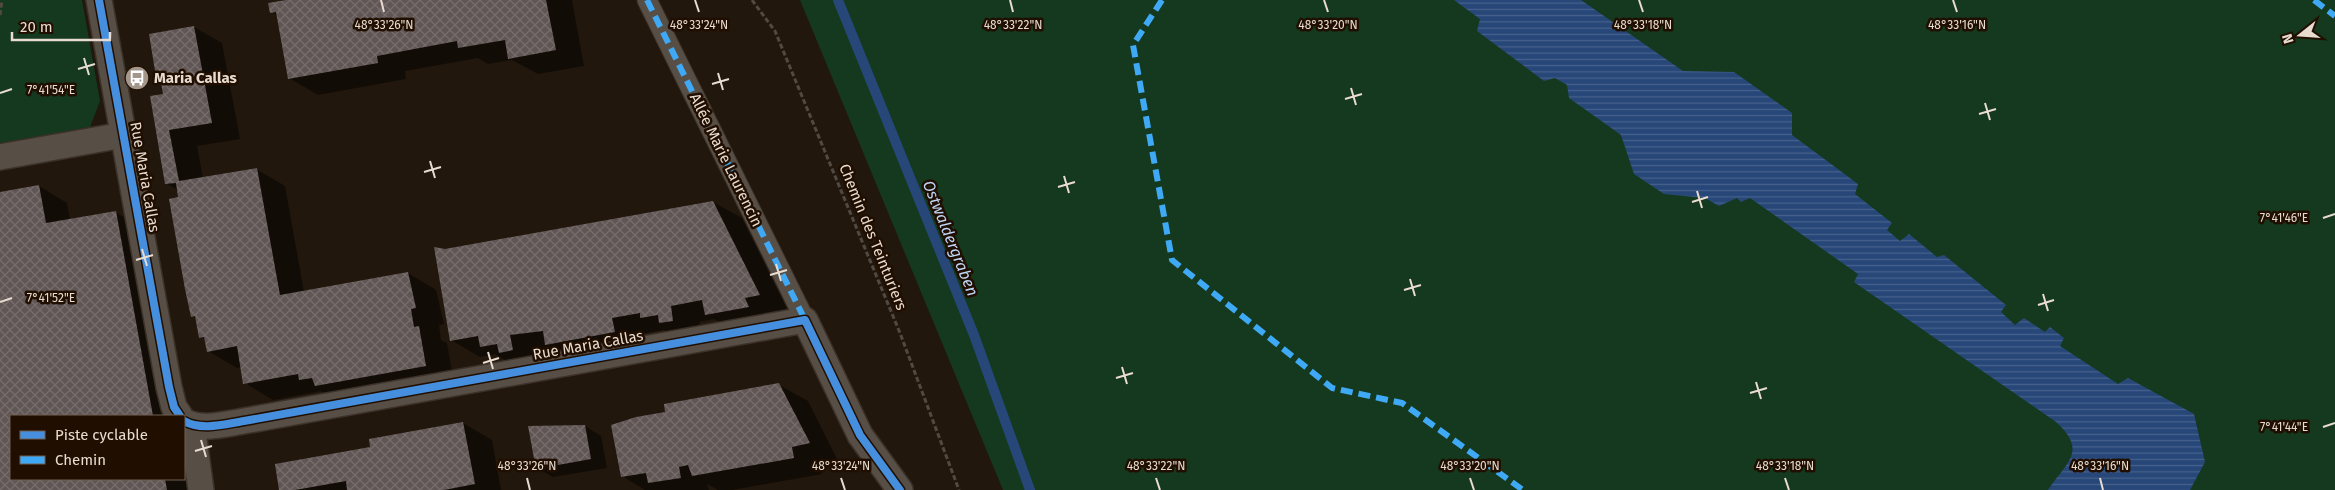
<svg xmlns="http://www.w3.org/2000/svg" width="2335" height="490" font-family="'Fira Sans',sans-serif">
<defs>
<pattern id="water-rules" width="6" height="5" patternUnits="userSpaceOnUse" patternTransform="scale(1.25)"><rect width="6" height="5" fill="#274779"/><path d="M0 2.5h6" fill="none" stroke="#46618b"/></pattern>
<pattern id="building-cross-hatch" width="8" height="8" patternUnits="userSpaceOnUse" patternTransform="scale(1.25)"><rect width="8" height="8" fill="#605655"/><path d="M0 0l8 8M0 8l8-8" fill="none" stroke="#776e6c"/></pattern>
</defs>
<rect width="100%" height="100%" fill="#22170c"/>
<!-- green -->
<g fill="#14391e">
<polygon points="0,0 82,0 100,101 90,127 0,143"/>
<polygon points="800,0 2335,0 2335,490 1003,490"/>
</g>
<!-- water -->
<path fill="url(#water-rules)" d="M1454,0h127l102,71 51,1 58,41v22l66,49 -3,10 37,29 -5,7 13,11 9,-7 28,23 7,-2 62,50 -5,7 14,13 9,-7 21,14 5,-5 14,11 -4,8 58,38 10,-6 66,36 11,48 -15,28h-142c19,-28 40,-39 8,-68l-202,-140 4,-8 -108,-76 -9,4 -4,-4 -18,8 -14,-8 -41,-4 -30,-20 -13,-39 -52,-37 -2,-13 -12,-7 -11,3 -67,-50 3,-12z"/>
<!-- shadow -->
<g fill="#0007">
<polygon points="293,0 572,0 584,66 538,74 512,60 488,64 478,58 405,71 406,79 318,95 289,78 278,16 271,12"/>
<polygon points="194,27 222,43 240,139 197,146 203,178 256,169 285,186 304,292 408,273 436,290 444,324 439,325 441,340 447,343 454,382 329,396 321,391 273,400 245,383 242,367 237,368 208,351 206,340 200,337 197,319 192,316 178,190 166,183 165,95 163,85 158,83"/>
<polygon points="39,186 67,203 70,220 115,212 144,228 178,416 11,416 11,479 184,479 184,446 192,490 0,490 0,193"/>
<polygon points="713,202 742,218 788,311 735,331 714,319 699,322 701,337 670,334 664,330 640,334 643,348 575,360 556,350 538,351 541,366 510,363 495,354 480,357 451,340 445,251"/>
<polygon points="779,385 808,401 837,459 820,463 822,474 732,490 718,490 707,484 709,490 645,490 622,476 667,413"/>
<polygon points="463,423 492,440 501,490 280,490 372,448"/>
<polygon points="585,426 601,436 607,468 553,477 537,468"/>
</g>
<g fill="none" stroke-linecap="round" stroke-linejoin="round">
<!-- stream -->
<polyline stroke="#274779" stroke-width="10" points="838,0 974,335 1030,490"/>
</g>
<!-- building -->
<g fill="url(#building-cross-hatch)">
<polygon points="286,0 546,0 556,50 508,59 505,40 458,48 457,41 377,56 378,63 288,79 276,12 270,13 268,3"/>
<polygon points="194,26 212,123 169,130 179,181 257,168 280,295 408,272 416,308 411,309 414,327 419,326 426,366 315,386 312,378 299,380 298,374 243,384 237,346 207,352 204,337 199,338 195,316 191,317 185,289 169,199 178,197 176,183 165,184 150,96 163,94 161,83 157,83 149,34"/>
<polygon points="39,185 46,223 116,211 153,416 11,416 11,479 165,479 167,490 0,490 0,192"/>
<polygon points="713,201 760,295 745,298 749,307 705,315 702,300 671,306 673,321 659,323 658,315 640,318 640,313 612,318 615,332 545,345 543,331 510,335 513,350 499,353 497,344 480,347 478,336 450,341 434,247 445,249"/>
<polygon points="779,383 810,443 792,447 794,458 692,476 688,465 679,467 681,478 648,483 646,473 621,477 611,425 636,417 665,412 664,404"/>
<polygon points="463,422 475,484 444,490 347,490 346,481 295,490 279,490 275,464 370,447 369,439"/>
<polygon points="585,425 591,459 536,469 528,426"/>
</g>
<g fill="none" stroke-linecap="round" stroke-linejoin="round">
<!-- pedestrian casing -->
<g stroke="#3c3229" stroke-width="21">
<polyline id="pedestrian" points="647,0 805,320"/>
</g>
<!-- minor casing -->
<g stroke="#3c3229" stroke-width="28">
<g id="minor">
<polyline points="99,0 169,387 174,407 180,416"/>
<polyline points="0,157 123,135"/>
<path d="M184,421c17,10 41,3 60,0l561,-101 55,115 40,55"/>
<polyline points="192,425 201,490"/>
</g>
</g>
<!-- path -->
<g stroke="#524a42" stroke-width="3" stroke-dasharray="5 2.5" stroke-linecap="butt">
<polyline points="752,0 775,31 900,333 959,490"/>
<polyline points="0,15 2,0"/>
</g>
<!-- pedestrian -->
<use href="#pedestrian" stroke="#574e46" stroke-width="19"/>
<!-- minor -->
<use href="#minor" stroke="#574e46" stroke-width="25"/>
<!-- quiet -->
<g stroke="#3fa9f5" stroke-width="6" stroke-dasharray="12 6" stroke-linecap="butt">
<polyline points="647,0 805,320"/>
<polyline points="1162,0 1133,45 1172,260 1332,388 1402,403 1523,490"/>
<polyline points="2314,0 2335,16"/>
</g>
<!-- cycleway casing -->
<g stroke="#200f00" stroke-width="11">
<g id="cycleway">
<polyline points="99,0 169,387 174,407 180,416"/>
<path d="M184,421c17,10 41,3 60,0l561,-101 55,115 40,55"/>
</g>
</g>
<!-- cycleway -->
<use href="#cycleway" stroke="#468fdf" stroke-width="8"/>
</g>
<!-- ticks -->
<path fill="none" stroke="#e8dbcf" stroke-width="2" d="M381,0l3,12M695,0l4,12M1010,0l3,12M1324,0l4,12M1639,0l4,12M1953,0l4,12M84,58l5,17M78,69l17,-5M718,73l5,17M712,84l17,-5M1351,88l5,17M0,93l12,-4M1345,99l17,-5M1985,103l5,17M1979,114l17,-5M430,161l5,17M424,172l17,-5M1064,176l5,17M1058,187l17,-5M1697,191l5,17M1692,202l16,-5M2323,218l12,-4M142,249l5,17M136,260l17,-5M776,264l5,17M770,275l17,-5M1410,279l5,17M1404,290l17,-5M2043,294l5,17M0,302l12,-4M2038,305l16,-5M488,352l5,17M483,363l16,-5M1122,367l5,17M1116,378l17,-5M1756,382l5,17M1750,393l17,-5M2323,427l12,-4M201,440l5,17M195,451l17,-5M527,478l3,12M841,478l4,12M1156,478l4,12M1470,478l4,12M1785,478l4,12M2100,478l3,12"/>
<!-- icons -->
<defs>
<g id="bus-disc" transform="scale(1.25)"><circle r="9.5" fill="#a3968b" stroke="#200f00"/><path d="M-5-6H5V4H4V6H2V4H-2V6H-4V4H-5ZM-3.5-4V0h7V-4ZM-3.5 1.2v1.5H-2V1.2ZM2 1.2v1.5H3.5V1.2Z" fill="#fff"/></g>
</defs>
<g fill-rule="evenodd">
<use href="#bus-disc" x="137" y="78"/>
</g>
<g text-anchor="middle" stroke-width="5" stroke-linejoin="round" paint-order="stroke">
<!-- poi labels -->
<g font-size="15" font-weight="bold" fill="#e8dbcf" stroke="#200f00" text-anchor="start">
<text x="154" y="83">Maria Callas</text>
</g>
<!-- street labels -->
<g font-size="15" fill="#e8dbcf" stroke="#200f00">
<text transform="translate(726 160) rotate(64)" y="5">Allée Marie Laurencin</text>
<text transform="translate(145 177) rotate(80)" y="5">Rue Maria Callas</text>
<text transform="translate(873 237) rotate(68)" y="5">Chemin des Teinturiers</text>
<text transform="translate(588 345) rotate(-10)" y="5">Rue Maria Callas</text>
</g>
<!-- water labels -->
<g font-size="16" font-style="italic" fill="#bfd6f8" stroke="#200f00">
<text transform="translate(951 238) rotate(68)" y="6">Ostwaldergraben</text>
</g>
</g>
<g font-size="12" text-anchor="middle" fill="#e8dbcf" stroke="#200f00" stroke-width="5" stroke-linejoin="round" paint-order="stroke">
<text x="384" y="29">48°33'26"N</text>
<text x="699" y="29">48°33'24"N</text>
<text x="1013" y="29">48°33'22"N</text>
<text x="1328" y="29">48°33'20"N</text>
<text x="1643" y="29">48°33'18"N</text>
<text x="1957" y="29">48°33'16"N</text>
<text x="51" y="94">7°41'54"E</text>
<text x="2284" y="222">7°41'46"E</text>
<text x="51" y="302">7°41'52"E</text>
<text x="2284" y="431">7°41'44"E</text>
<text x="527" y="470">48°33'26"N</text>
<text x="841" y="470">48°33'24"N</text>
<text x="1156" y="470">48°33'22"N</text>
<text x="1470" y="470">48°33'20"N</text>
<text x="1785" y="470">48°33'18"N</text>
<text x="2100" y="470">48°33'16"N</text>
</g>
<!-- legend -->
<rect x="10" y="415" width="175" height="65" fill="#200f00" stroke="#706153"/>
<rect x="20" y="431" width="25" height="8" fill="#468fdf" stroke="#706153"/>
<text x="55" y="440" font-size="15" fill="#e8dbcf">Piste cyclable</text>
<rect x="20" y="456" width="25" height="8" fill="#3fa9f5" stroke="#706153"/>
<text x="55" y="465" font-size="15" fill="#e8dbcf">Chemin</text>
<!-- north arrow -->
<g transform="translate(2300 35) rotate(253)" stroke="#200f00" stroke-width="4" paint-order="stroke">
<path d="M0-4L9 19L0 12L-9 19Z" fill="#e8dbcf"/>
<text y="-8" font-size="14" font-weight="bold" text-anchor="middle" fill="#e8dbcf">N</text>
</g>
<!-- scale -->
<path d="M12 32v8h98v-8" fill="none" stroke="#e8dbcf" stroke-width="2.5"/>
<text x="20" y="32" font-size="15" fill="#e8dbcf" stroke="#200f00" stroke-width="4" paint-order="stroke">20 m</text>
</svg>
